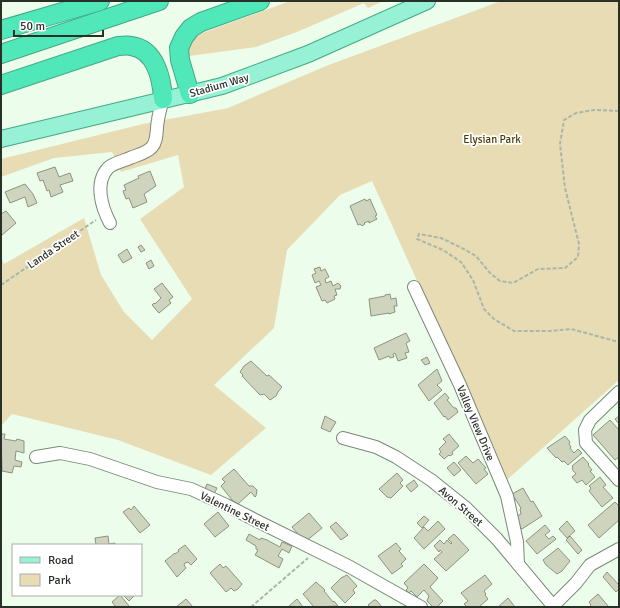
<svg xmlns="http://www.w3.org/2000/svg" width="620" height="608" font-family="Signika,sans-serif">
<rect width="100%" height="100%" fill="#ecfeeb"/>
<!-- green -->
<g fill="#e8dcb5">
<polygon points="290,1 383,1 368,8 364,3 297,32 256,47 189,56 188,48 197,35"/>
<polygon points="501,1 619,1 619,380 507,480 372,181 340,195 287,250 274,328 214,385 266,428 211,475 118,440 12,414 1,426 1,257 4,264 84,218 101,275 124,312 152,340 192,299 140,219 184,187 178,155 121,172 112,152 54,158 1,177 1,159 143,124 228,108 326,66"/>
</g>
<!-- building -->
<g fill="#ced4bd" stroke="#8e937e">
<polygon points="55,167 59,177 70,173 73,181 60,185 63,192 51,197 49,190 47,191 43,180 40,181 37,173"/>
<polygon points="150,171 156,186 144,194 147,202 133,208 129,198 126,199 123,191 126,190 124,185 139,178 138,176"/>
<polygon points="25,184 33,194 37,203 28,207 25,197 10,203 5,192"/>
<polygon points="365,199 366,201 370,199 377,215 375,216 377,219 369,223 369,221 364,223 365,224 362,226 360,224 358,225 350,206"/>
<polygon points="6,211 16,223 2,235 1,233 1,214"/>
<polygon points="141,245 145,250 141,252 138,247"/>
<polygon points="127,249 132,258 123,263 118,255"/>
<polygon points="151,260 154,266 149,269 146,263"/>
<polygon points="320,267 321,271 325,269 329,277 325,279 326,283 331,281 333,286 338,283 341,286 340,289 335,289 337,295 334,296 335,299 327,303 325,300 322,301 316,287 321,285 319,281 315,283 312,275 316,273 314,269"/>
<polygon points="162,283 173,297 169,300 171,303 159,313 152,305 154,303 155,304 161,298 154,289"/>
<polygon points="390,294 391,299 396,298 397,306 394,306 395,312 389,314 389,313 371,316 369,299 385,296 385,295"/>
<polygon points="406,333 410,341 406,343 409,352 405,353 407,358 398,361 395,353 393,354 394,357 390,358 389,356 379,360 374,348"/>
<polygon points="427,357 430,363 425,365 421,360"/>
<polygon points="251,361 267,376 269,375 282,387 278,392 276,396 270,400 264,394 260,395 242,376 243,375 240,372 244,366"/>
<polygon points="437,369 442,381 437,385 442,390 429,401 418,385"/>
<polygon points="445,393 449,398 447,400 454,408 456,408 458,412 448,420 445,416 444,417 434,403"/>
<polygon points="325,416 336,422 330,432 321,428"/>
<polygon points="619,416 619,424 615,419"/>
<polygon points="610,420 619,430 619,457 615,460 593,435"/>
<polygon points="1,434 5,434 4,439 16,441 17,439 24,441 24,453 16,451 15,460 22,462 21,467 14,466 12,473 2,471"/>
<polygon points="449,434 459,446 452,452 453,454 450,456 449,455 444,459 439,454 441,452 439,449 446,442 443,439"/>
<polygon points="565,436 570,442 569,444 571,447 570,448 574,453 578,449 582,453 568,465 564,461 562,462 557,457 556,458 547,448"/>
<polygon points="466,456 473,463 478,459 486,468 484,469 488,474 476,484 458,463"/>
<polygon points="583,457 589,464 588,465 592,470 590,471 595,477 586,485 582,480 577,483 572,477 576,474 572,469 573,467 572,466"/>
<polygon points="454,462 461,470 454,476 447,468"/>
<polygon points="234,469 249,486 253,486 257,490 256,496 255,497 251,492 238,504 232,500 221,486 225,482 222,479"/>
<polygon points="397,473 403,480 400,483 403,486 391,498 387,497 379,489"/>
<polygon points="600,477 606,485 603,487 613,498 602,507 589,491 591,488 589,486"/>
<polygon points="414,480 418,486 411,492 406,486"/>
<polygon points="207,484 217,488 214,494 205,489"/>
<polygon points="523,488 531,502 533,501 542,516 522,529 517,524 515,517 521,514 520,509 521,508 512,494"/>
<polygon points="615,502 619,506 619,520 599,538 588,525"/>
<polygon points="134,506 150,525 140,533 123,512 129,508 131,510"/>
<polygon points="218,512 229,526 215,537 204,524"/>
<polygon points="309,513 322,528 305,542 292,527"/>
<polygon points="424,516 429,520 422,528 417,523"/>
<polygon points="438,521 445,529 424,549 414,538 424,527 428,531"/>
<polygon points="567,521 575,531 567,538 559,529"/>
<polygon points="336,522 348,535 341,540 330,527"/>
<polygon points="545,525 550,531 545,535 549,539 553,536 556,539 537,554 526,541"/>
<polygon points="249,534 260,540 261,538 267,540 280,547 282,542 292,546 289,553 282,549 278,556 283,559 279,568 255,555 258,550 256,549 256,546 246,540"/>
<polygon points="454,534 469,550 446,571 434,559 442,552 440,550 439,552 434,546 440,540 444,544 447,540 451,544 452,543 448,539"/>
<polygon points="108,536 109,544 115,543 115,545 96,545 95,538"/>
<polygon points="570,536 582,550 578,554 566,540"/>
<polygon points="396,543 401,549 399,551 406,559 401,564 403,566 392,574 378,556"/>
<polygon points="185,545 197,559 191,565 188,562 185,563 184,565 186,568 177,577 165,561 175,553 175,554 179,551 178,550"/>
<polygon points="558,548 570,561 562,571 557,574 546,565 543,560"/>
<polygon points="220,564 223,568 226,566 242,584 238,589 234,591 231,588 226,592 210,573"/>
<polygon points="424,564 438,578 430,587 443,601 437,607 433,607 427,601 429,596 424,590 417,597 411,591 409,593 406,590 408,588 404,583"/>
<polygon points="607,572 619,585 619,589 616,592 603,577"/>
<polygon points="347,575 357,586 353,590 355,593 345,603 331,588 341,578"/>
<polygon points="485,575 492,584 484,591 486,594 485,595 488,599 479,607 467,607 464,604 468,601 461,593"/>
<polygon points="316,582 325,590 324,591 333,602 334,601 338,606 314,607 303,594"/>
<polygon points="598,594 609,607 589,607 591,605 589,602"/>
<polygon points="120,595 130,607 116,607 112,602"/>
<polygon points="123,595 135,595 129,601"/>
<polygon points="508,598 515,607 498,607"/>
<polygon points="186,599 193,607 176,607"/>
<polygon points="297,599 303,607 288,607"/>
<polygon points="374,600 376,600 382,607 368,607 369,606 368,605"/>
</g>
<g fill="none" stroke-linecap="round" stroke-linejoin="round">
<!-- minor casing -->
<g stroke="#798978" stroke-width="14">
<g id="minor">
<path d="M110,223c-8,-15 -16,-40 -2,-55 5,-5 15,-7 22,-10 7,-3 17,-5 22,-11 6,-7 4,-18 6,-27 1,-7 3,-14 5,-21"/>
<polyline points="414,287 460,385 507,496 517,542 518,564"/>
<polyline points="619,392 590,420 585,430 586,443 619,480"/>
<polyline points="343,438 376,447 396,457 431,480 466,508 497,539 554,607"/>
<polyline points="36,457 60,453 90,459 157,482 191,489 226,505 257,521 350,567 421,607"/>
<polyline points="552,607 576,583 590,565 619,549"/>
</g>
</g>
<!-- major casing -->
<g stroke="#42a886" stroke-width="18">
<polyline id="major" points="1,139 222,86 308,54 427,1"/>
</g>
<!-- highway casing -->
<g stroke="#42a886" stroke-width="20">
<g id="highway">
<polyline points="1,30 100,1"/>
<polyline points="1,54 159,1"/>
<path d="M1,85l117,-39c4,0 9,-1 13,0 25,3 31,34 32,53"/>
<polyline points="190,94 180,60 179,48 184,37 191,28 201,22 260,1"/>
</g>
</g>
<!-- path -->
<g stroke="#a9b7a8" stroke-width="2" stroke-dasharray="4 2" stroke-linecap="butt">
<polyline points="619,111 594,110 576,113 564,120 560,144 565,188 579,244 578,257 565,268 538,269 513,283 500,281 490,273 476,256 460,247 441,238 419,234 417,239 443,250 461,262 473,280 484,309 494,319 514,331 550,331 571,329 619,342"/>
<polyline points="1,285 96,220"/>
<polyline points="251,607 308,558"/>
</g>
<!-- minor -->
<use href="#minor" stroke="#fff" stroke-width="12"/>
<!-- major -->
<use href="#major" stroke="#96f1d5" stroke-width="16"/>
<!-- highway -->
<use href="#highway" stroke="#50e8b9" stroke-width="18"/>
</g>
<g text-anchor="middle" stroke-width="3.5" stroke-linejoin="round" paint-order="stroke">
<!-- street labels -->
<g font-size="11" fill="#293028" stroke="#fff">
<text transform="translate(219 85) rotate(-16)" y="4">Stadium Way</text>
<text transform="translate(53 249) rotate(-34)" y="4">Landa Street</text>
<text transform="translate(476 423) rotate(67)" y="4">Valley View Drive</text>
<text transform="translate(461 506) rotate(41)" y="4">Avon Street</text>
<text transform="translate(235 511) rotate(26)" y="4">Valentine Street</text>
</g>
<!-- park labels -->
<g font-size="11" fill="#493c08" stroke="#fff">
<text x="492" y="143">Elysian Park</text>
</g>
</g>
<!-- border -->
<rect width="620" height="608" fill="none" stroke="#293028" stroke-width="4"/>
<!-- legend -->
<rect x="12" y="544" width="130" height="52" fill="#ffffff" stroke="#a9aca9"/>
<rect x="20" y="557" width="20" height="6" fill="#96f1d5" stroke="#a9aca9"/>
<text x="48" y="564" font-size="12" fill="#293028">Road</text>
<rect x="20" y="574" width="20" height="12" fill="#e8dcb5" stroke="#a9aca9"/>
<text x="48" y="584" font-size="12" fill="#293028">Park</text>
<!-- scale -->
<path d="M14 30v6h89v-6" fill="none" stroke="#293028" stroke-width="2"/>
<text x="20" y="30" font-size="12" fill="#293028" stroke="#ffffff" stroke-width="3" paint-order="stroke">50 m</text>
</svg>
